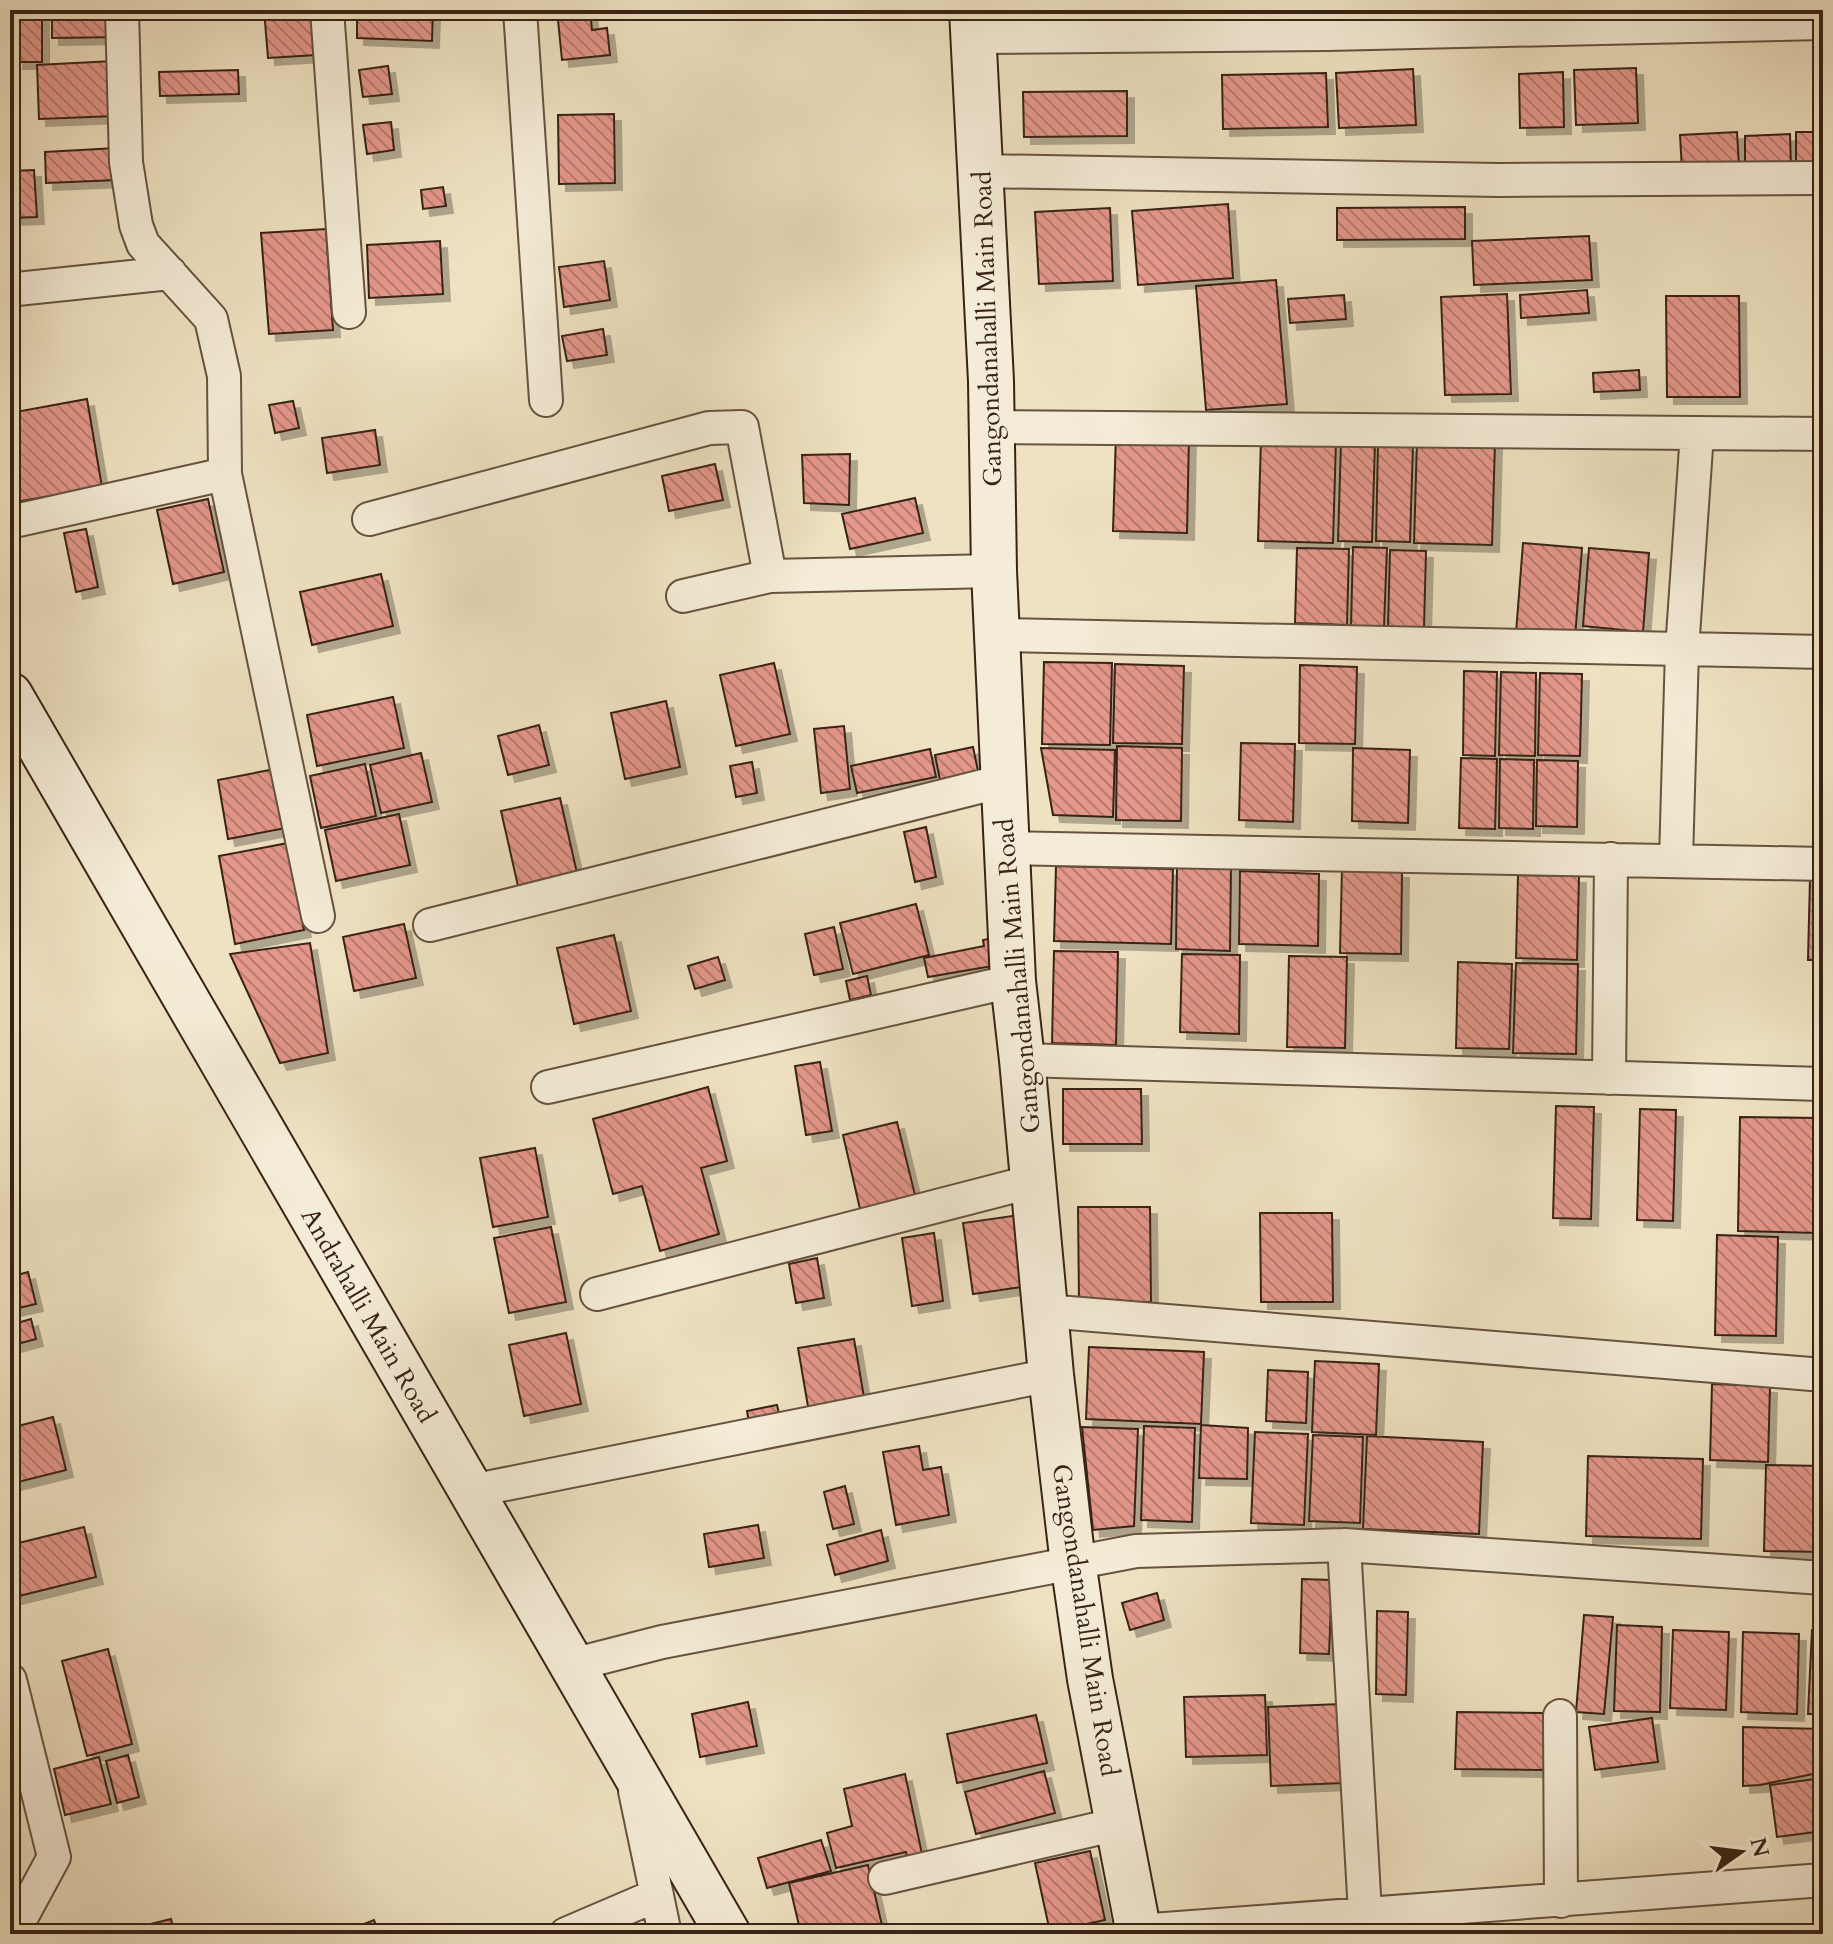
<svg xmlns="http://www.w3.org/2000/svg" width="1833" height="1944" viewBox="0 0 1833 1944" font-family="Cardo,serif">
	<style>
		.building { fill: url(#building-back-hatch); stroke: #382315; stroke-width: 2; filter: url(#shadow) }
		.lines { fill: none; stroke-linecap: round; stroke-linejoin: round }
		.street-casing { stroke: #665340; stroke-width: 36 }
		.secondary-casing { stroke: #382315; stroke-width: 48 }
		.street { stroke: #f5ecd7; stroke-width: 32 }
		.secondary { stroke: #f5ecd7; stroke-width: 44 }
		.labels { text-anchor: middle; stroke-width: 6; stroke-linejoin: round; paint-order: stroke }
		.street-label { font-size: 26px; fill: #382315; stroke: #f5ecd7 }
	</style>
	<defs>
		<pattern id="building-back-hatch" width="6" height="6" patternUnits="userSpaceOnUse" patternTransform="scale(2)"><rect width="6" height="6" fill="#e4978b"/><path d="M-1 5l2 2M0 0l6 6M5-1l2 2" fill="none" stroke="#ba7b70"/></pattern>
		<filter id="shadow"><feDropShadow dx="7" dy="7" stdDeviation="0" flood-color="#0004"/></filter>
	</defs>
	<rect width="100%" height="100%" fill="#efe2c2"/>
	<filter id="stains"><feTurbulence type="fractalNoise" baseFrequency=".0025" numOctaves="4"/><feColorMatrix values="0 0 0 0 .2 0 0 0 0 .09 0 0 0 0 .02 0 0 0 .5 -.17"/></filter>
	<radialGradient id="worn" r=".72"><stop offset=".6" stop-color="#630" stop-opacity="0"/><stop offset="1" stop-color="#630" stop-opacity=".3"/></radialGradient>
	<path class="building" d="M52,10H122V37L52,38Z
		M264,10H312L316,55L268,58Z
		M357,10H433L432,41L357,38Z
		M557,10H590L592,30L607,28L610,55L562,60Z
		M1046,10H1124L1126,23L1047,29Z
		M1133,10H1212V24L1133,25Z
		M1217,10H1302V24L1217,26Z
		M42,11V62H16V12Z
		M113,61L115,116L39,119L37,65Z
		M388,66L392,94L363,97L359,70Z
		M1636,68L1638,123L1576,125L1574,70Z
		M1413,69L1416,125L1339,128L1336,73Z
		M238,70L239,94L160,96L159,72Z
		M1563,72L1564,127L1520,128L1519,74Z
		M1326,73L1328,127L1223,129L1222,75Z
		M1127,91V136L1024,137L1023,92Z
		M614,114L615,183L559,184L558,115Z
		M391,122L394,150L367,154L363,125Z
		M1737,132L1739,167L1682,170L1680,135Z
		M1796,132H1823V171H1796Z
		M1790,134L1791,168L1745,169V136Z
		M116,148L118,180L46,183L45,152Z
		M34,170L37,217L10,218V171Z
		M443,187L446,206L423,209L421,190Z
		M1228,204L1233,278L1138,285L1132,211Z
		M1465,207V239L1337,240V208Z
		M1110,208L1113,281L1039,284L1035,212Z
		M326,229L333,330L269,334L261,233Z
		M1589,236L1592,280L1474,285L1472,241Z
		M440,241L443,294L369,298L367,245Z
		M604,261L610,300L564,307L559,267Z
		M1276,280L1287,404L1206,410L1196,286Z
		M1587,290L1589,313L1521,318L1520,295Z
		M1507,294L1511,394L1445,395L1441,297Z
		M1344,295L1346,319L1290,323L1288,299Z
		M1666,296H1739L1740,397H1667Z
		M603,329L607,355L567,361L562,336Z
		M1639,370L1640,390L1594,392L1593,373Z
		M87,399L102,487L10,503V413Z
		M293,401L299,428L275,433L269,405Z
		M375,430L380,465L327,473L322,438Z
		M1116,434L1189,436L1187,533L1113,531Z
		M1261,439L1336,441L1333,543L1258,541Z
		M1417,440L1495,443L1492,545L1414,543Z
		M1341,442L1375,443L1372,542L1338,541Z
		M1378,444L1413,445L1410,542L1376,541Z
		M850,454L849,505L804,503L802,455Z
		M715,464L723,500L669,511L662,476Z
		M915,498L923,533L850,549L842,514Z
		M208,499L224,572L173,584L157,510Z
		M86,529L98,587L76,592L64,533Z
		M1523,543L1582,548L1575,638L1516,633Z
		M1353,547L1387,548L1384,627L1351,626Z
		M1297,548L1349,549L1347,625L1295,623Z
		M1589,548L1649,553L1643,632L1583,626Z
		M1390,550L1426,551L1424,628L1388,627Z
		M381,574L393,626L312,645L300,592Z
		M1044,662L1112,663L1110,745L1042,744Z
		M774,663L790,734L736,746L720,675Z
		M1115,664L1184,666L1182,744L1113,743Z
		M1300,665L1357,667L1355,744L1299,743Z
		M1464,671L1497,672L1495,756L1463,755Z
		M1501,672L1536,673L1535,756L1499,755Z
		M1540,673L1582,674L1580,756L1538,755Z
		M393,697L404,748L317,766L307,715Z
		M666,701L680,767L625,779L611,713Z
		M539,725L549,765L508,775L498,736Z
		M844,726L850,789L821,793L814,729Z
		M1241,743L1295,744L1293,822L1239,820Z
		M1117,746L1182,748L1181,821L1116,820Z
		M973,747L978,771L940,780L935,755Z
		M1041,748L1115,750L1113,817L1053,815Z
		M1353,748L1410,750L1408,823L1352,821Z
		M930,749L936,777L857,793L851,766Z
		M421,753L432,802L381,813L370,765Z
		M1461,758L1497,759L1495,829L1459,828Z
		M1500,759L1534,760L1533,829L1499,828Z
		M1537,760L1578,761L1577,827L1536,826Z
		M752,762L757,793L736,797L730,766Z
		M365,764L376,816L321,828L310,776Z
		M275,769L286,828L228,839L218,780Z
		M560,798L577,873L518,886L501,811Z
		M399,814L410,865L336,881L325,830Z
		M926,827L936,877L915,882L904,832Z
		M288,843L304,930L235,944L219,856Z
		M1177,864L1231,865L1230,951L1176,949Z
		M1056,866L1173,869L1171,944L1054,941Z
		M1342,869L1402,871L1401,954L1340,953Z
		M1240,871L1319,874L1318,946L1239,944Z
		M1518,875L1579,876L1577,960L1516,958Z
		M1810,878H1823V960H1808Z
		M916,904L929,955L853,974L840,923Z
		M404,924L416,978L354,991L343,937Z
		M834,927L843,969L814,975L805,934Z
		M614,935L631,1011L574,1024L557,948Z
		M999,937L1004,964L928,977L924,958L984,946L983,940Z
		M310,943L328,1053L280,1063L230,954Z
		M1054,951L1118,952L1116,1045L1052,1043Z
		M1182,954L1240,955L1239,1034L1180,1032Z
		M1289,956L1347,957L1345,1048L1287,1047Z
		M718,957L725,980L695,989L688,966Z
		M1458,962L1512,964L1509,1049L1456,1048Z
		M1516,963L1578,964L1576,1054L1513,1053Z
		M867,976L871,995L850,1000L846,981Z
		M820,1062L832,1131L806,1135L795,1066Z
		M708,1087L727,1161L701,1168L719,1234L660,1251L642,1186L613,1194L593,1119Z
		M1063,1089H1141L1142,1144H1063Z
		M1556,1106L1594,1107L1591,1219L1553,1218Z
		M1640,1109L1676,1110L1673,1221L1637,1220Z
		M1740,1117L1820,1118L1817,1233L1738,1231Z
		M897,1122L915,1195L860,1209L843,1135Z
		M535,1148L548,1217L493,1227L480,1158Z
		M1078,1207H1150L1151,1302H1079Z
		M1260,1213H1332L1333,1302H1261Z
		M1019,1215L1029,1286L973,1294L963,1223Z
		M551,1227L566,1302L509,1313L494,1238Z
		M934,1233L943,1301L912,1306L902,1238Z
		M1717,1235L1778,1237L1776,1336L1715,1335Z
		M817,1258L824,1298L796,1303L789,1264Z
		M28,1272L36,1304L10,1310V1277Z
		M31,1319L36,1339L10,1346V1325Z
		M566,1333L581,1404L524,1416L509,1345Z
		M854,1339L866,1409L810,1418L798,1348Z
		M1089,1347L1204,1352L1201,1424L1086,1419Z
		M1315,1361L1379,1364L1376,1435L1312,1432Z
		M1268,1370L1308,1372L1306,1423L1266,1421Z
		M1712,1384L1770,1386L1768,1462L1710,1460Z
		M777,1405L782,1427L751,1434L747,1411Z
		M53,1417L66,1470L10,1484V1428Z
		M1201,1425L1248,1428L1247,1479L1199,1478Z
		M1144,1426L1195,1428L1192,1522L1141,1520Z
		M1082,1427L1138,1429L1134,1526L1093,1530Z
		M1255,1432L1308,1434L1304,1525L1251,1523Z
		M1313,1435L1363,1437L1360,1523L1309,1521Z
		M1367,1436L1483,1442L1479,1534L1363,1529Z
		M919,1446L923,1470L941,1467L949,1515L896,1525L883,1452Z
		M1588,1456L1703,1459L1701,1539L1586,1536Z
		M1766,1465L1823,1466V1552L1764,1551Z
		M845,1486L854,1524L833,1529L824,1492Z
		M758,1525L764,1558L709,1567L704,1534Z
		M84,1527L96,1577L15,1597L10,1577V1545Z
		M881,1530L888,1561L835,1575L827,1545Z
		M1302,1579L1332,1580L1329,1654L1300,1653Z
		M1157,1593L1164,1620L1130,1630L1122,1603Z
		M1377,1611L1408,1612L1406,1695L1376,1694Z
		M1584,1615L1613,1617L1604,1714L1576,1712Z
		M1617,1625L1662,1627L1660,1712L1614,1711Z
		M1673,1630L1729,1632L1726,1710L1670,1708Z
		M1812,1630L1823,1631V1714H1808Z
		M1743,1632L1799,1634L1797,1714L1741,1712Z
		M108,1649L132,1744L87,1756L62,1661Z
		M1265,1695L1267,1755L1186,1757L1184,1697Z
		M748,1702L757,1746L700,1757L692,1714Z
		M1340,1704L1343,1783L1271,1786L1268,1707Z
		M1457,1712L1546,1713L1545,1770L1455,1769Z
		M1036,1715L1047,1763L957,1783L947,1734Z
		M1652,1718L1658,1762L1595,1770L1589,1727Z
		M1743,1727L1823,1729V1772L1760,1785L1743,1786Z
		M128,1755L139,1797L117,1803L106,1761Z
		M99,1757L111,1804L65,1815L54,1769Z
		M1044,1771L1055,1813L976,1834L965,1792Z
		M905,1774L922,1854L907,1857L906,1852L836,1868L827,1833L852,1826L844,1789Z
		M1823,1778V1831L1777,1837L1770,1785Z
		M821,1840L831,1871L767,1888L758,1858Z
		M1090,1851L1105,1920L1050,1932L1035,1863Z
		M868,1865L884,1934H801L789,1883Z
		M171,1919L175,1934H110Z
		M374,1920L379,1934H339Z"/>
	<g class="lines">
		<g class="street-casing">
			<path id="street" d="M122,10L126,162L136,225L143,244L211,319L224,376L225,474L318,916
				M327,10L349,312
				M520,10L546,400
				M974,37L1328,34L1823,23
				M981,171L1499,180L1823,178
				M10,287L17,289L170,273
				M993,427L1823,434
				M369,519L709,428L742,427L770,576
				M10,522L225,474
				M683,596L770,576L994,571
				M998,635L1823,652
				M1005,848L1823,864
				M1676,860L1682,650L1697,433
				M430,925L1003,781
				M1022,1060L1823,1084
				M1609,1078L1611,859
				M548,1087L1013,981
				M597,1294L1034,1181
				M1045,1311L1823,1375
				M471,1491L1051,1375
				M1344,1545L1365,1913
				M572,1665L662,1642L1136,1551L1344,1545L1823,1578
				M10,1680L54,1857L21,1918L10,1921
				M1560,1716L1561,1901
				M635,1791L665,1934
				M885,1878L1118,1824
				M1138,1931L1823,1880
				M566,1934L657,1895"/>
		</g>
		<g class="secondary-casing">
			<path id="secondary" d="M972,10L991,381L994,571L1013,981L1022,1060L1051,1375L1071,1547L1090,1679L1139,1934
				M10,695L728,1934"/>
		</g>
		<use href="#street" class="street"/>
		<use href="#secondary" class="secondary"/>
	</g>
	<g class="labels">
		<g class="street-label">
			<text transform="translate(987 329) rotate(-92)" y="9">Gangondanahalli Main Road</text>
			<text transform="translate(1017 976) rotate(-95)" y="9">Gangondanahalli Main Road</text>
			<text transform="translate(369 1315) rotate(60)" y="9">Andrahalli Main Road</text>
			<text transform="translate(1086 1620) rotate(81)" y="9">Gangondanahalli Main Road</text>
		</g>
	</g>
	<rect width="1833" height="1944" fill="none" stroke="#efe2c2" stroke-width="40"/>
	<rect x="12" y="12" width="1809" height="1920" fill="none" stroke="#382315" stroke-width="4"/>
	<rect x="20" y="20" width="1793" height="1904" fill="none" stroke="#382315" stroke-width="2"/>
	<g transform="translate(1741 1852) rotate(76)" stroke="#f5ecd7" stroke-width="6" paint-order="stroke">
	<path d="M0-6L14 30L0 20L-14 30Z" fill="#382315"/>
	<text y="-12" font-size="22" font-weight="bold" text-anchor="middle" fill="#382315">N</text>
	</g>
	<rect width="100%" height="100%" filter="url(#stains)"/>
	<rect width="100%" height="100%" fill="url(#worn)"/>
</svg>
